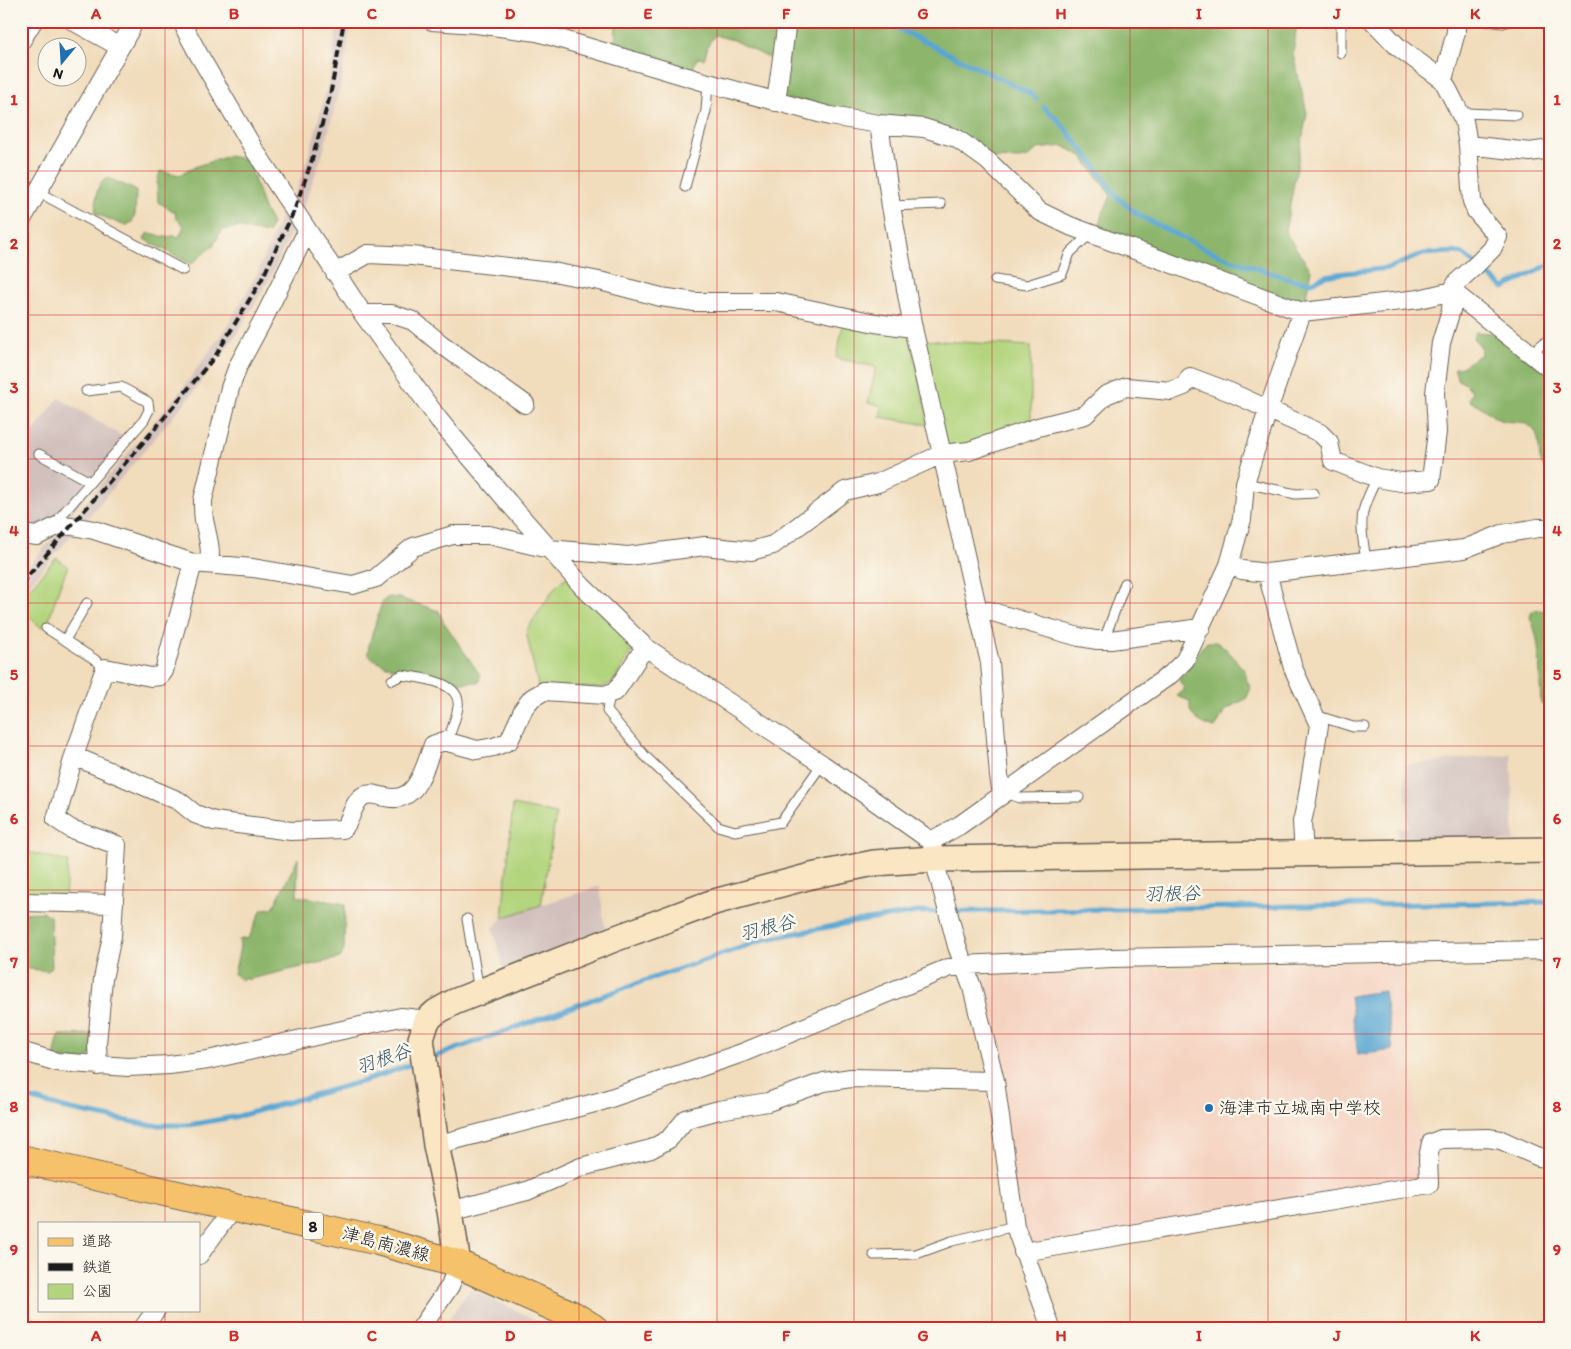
<svg xmlns="http://www.w3.org/2000/svg" width="1571" height="1349" viewBox="0 0 1571 1349" font-family="Itim,'Klee One',sans-serif">
	<style>
		.built { fill: #f5d3c1 }
		.industrial { fill: #d1c0bc }
		.green { fill: #b2d47d; stroke: #67784c }
		.forest { fill: #8db66c; stroke: #546944 }
		.water { fill: #59a6d2; stroke: #3a6177 }
		.lines { fill: none; stroke-linecap: round; stroke-linejoin: round }
		.stream { stroke: #59a6d2; stroke-width: 5 }
		.lane-casing { stroke: #675f54; stroke-width: 11 }
		.street-casing { stroke: #675f54; stroke-width: 20 }
		.secondary-casing { stroke: #675f54; stroke-width: 28 }
		.primary-casing { stroke: #675f54; stroke-width: 30 }
		.lane { stroke: #fff; stroke-width: 9 }
		.street { stroke: #fff; stroke-width: 18 }
		.secondary { stroke: #fbe6c4; stroke-width: 25 }
		.primary { stroke: #f5c16b; stroke-width: 28 }
		.rail { stroke: #1c1c1c; stroke-width: 4; stroke-dasharray: 8 4; stroke-linecap: butt }
		.grid { fill: none; stroke: #d62828; stroke-width: 1; stroke-opacity: 0.55 }
		.poi-dot { fill: #1f6fb2; stroke: #fbf7ec; stroke-width: 2 }
		.labels { text-anchor: middle; stroke-width: 5; stroke-linejoin: round; paint-order: stroke }
		.shield { fill: #fbf7ec; stroke: #5f5e5a; stroke-width: 1 }
		.shield-label { font-size: 16px; font-weight: bold; fill: #1c1c1c }
		.poi-label { font-size: 18px; fill: #1c1c1c; stroke: #fbf7ec; text-anchor: start }
		.street-label { font-size: 18px; fill: #1c1c1c; stroke: #fbf7ec }
		.water-label { font-size: 19px; font-style: italic; fill: #375a6e; stroke: #fbf7ec }
		.neatline { fill: none; stroke: #d62828; stroke-width: 2 }
		.grid-label { font-size: 16px; text-anchor: middle; font-weight: bold; fill: #d62828 }
	</style>
	<rect width="100%" height="100%" fill="#fbf7ec"/>
	<filter id="ink" filterUnits="userSpaceOnUse"><feTurbulence type="fractalNoise" baseFrequency=".02" numOctaves="2"/><feDisplacementMap in="SourceGraphic" scale="10" xChannelSelector="R" yChannelSelector="G"/><feConvolveMatrix kernelMatrix="1 2 1 2 8 2 1 2 1" color-interpolation-filters="sRGB"/></filter>
	<filter id="wash" filterUnits="userSpaceOnUse"><feTurbulence type="fractalNoise" baseFrequency=".0096" numOctaves="4" result="noise"/><feDisplacementMap in="SourceGraphic" scale="20" xChannelSelector="R" yChannelSelector="G"/><feGaussianBlur stdDeviation="1.12" result="paint"/><feColorMatrix in="noise" values="0 0 0 0 0 0 0 0 0 0 0 0 0 0 0 0 0 1.4 0 .05"/><feComposite in="paint" operator="in"/></filter>
	<g filter="url(#wash)">
		<rect width="100%" height="100%" fill="#f1dcbb"/>
		<path class="built" d="M1399,960L1425,1178L1028,1247L1021,1223L977,987L988,978Z"/>
		<path class="industrial" d="M337,23L351,24L342,80L322,156L301,213L293,200L310,151L330,76Z
			M285,206L296,222L269,280L237,334L188,399L83,523L70,521L180,392L226,328L257,274Z
			M59,398L130,441L66,520L37,533L21,527V430L31,435Z
			M61,529L75,531L21,594V574Z
			M1511,754L1514,841L1398,844L1397,828L1408,827L1404,765Z
			M600,886L603,918L607,932L504,971L493,928L502,918Z
			M470,1289L553,1328H442Z"/>
		<path class="green" d="M844,321L909,332L929,425L880,417L882,406L868,403L876,367L836,358Z
			M922,340L1031,346V424L970,448H946Z
			M56,558L68,566L59,588L48,623L41,627L21,611V598Z
			M566,577L632,643L633,649L613,682L601,688L538,686L526,631L556,586Z
			M513,805L556,814L541,905L502,918Z
			M21,847L25,851L68,862L65,897L21,896Z"/>
		<path class="forest" d="M616,21H781L775,57L771,59L733,40L715,35L709,43L704,59L697,58L691,74L622,54L615,44Z
			M794,21H1297L1293,54L1307,113L1285,232L1311,270L1306,296L1300,305L1099,232L1101,217L1111,196L1082,156L1063,146L1037,149L1028,157L1019,159L990,158L958,136L781,98Z
			M229,156L248,160L264,209L272,223L268,233L253,231L238,227L222,230L213,246L191,264L144,239L147,234C157,232 161,238 167,237C173,236 173,235 179,237L184,226L176,218L175,212L158,202L157,183L160,171L180,175L197,166Z
			M108,178L131,188L136,191L135,215L132,222L125,226L95,213C97,199 94,184 108,178Z
			M1475,332L1492,333L1550,376V473C1547,471 1543,468 1542,464C1537,455 1542,441 1534,430C1524,417 1510,425 1498,419C1488,414 1482,405 1471,402L1469,399L1472,391L1466,384L1458,380L1454,368C1466,369 1470,359 1481,355V347L1473,338Z
			M388,597L399,598L439,611L443,621L480,675L479,682L451,683L440,678L387,666L370,657L368,653L369,644L382,602Z
			M1537,610L1550,611V707L1541,703C1539,675 1542,643 1530,617L1532,611Z
			M1207,642C1207,642 1214,642 1215,642C1227,645 1236,663 1245,670L1247,681L1251,688L1246,699L1235,704L1224,712L1215,728C1207,726 1193,720 1190,710C1190,710 1190,702 1190,701L1177,696L1183,691L1184,688L1179,680L1195,660L1201,648Z
			M298,858L297,896L345,904L344,950L340,958L250,979H240L234,974L240,947L239,940L249,938L262,909L273,908Z
			M43,912L50,916L52,967L48,971L21,968V913Z
			M92,1034V1052L87,1061L54,1058L59,1035Z"/>
		<path class="water" d="M1384,991L1393,1050L1358,1055L1350,996Z"/>
		<g class="lines">
			<path class="stream" d="M881,21L907,33L1033,95L1036,99
				M1044,107L1059,121L1090,159L1118,198L1131,209L1140,216L1199,246L1231,260L1293,280L1312,282L1325,276L1337,274L1389,268L1423,254L1453,252L1463,254L1504,288L1550,264
				M431,1058L641,982L766,939L849,923L917,912L1550,902
				M21,1096L71,1110L149,1125H189L239,1116L367,1080L418,1062"/>
		</g>
	</g>
	<g filter="url(#ink)">
		<g class="lines">
			<g class="lane-casing">
				<path id="lane" d="M1486,21L1503,23L1511,21
					M1341,53V21
					M1462,117L1466,113L1517,115
					M685,187L706,111L708,83
					M38,192L183,270
					M891,206L941,204
					M995,280L1027,285L1062,274L1070,253L1090,234
					M1530,354L1550,338
					M39,454L90,482
					M1245,483L1296,494L1314,493
					M59,525L60,517L144,420L149,410L148,402L121,387L86,391
					M1366,561C1364,544 1359,525 1364,508C1367,498 1372,488 1377,478
					M46,628L94,659L105,668
					M65,640L87,603
					M1104,640L1125,583
					M392,680L402,675C420,678 462,681 458,707C456,719 451,731 447,742
					M610,693L607,711L644,755L718,826L735,831L781,822L822,764
					M1315,715L1353,727H1365
					M1005,793L1020,798L1079,797
					M467,919L479,991
					M874,1255L916,1254L952,1241L1015,1226"/>
			</g>
			<g class="street-casing">
				<path id="street" d="M73,21L120,47
					M183,21L186,31L199,55L255,151L363,314L439,420L508,502L582,586L645,647L822,764L931,841L934,859L957,946L972,987L995,1081L1015,1226L1051,1328
					M432,21L476,24L537,32L708,83L830,116L879,124L924,128L956,138L988,161L1039,211L1070,226L1302,312L1419,299L1452,291L1550,369
					M1373,21L1398,47L1443,80L1464,121L1468,145L1530,152L1550,149
					M21,41L33,21
					M1443,80L1456,32V21
					M776,102L787,21
					M879,124L891,206L913,328L990,663L999,776L1002,795
					M21,221L135,21
					M335,273L368,254L412,256L553,272L604,282L661,297L695,302H776L875,323L913,328
					M363,314H392L413,321L441,344L525,404
					M21,534L37,536L59,525L72,526L94,530L193,563L253,568L353,585L376,578L413,547L453,535H489L549,549L628,556L705,546L751,551L773,545L845,491L878,483L942,454L969,451L1038,427L1085,415L1106,395L1126,387L1171,391L1184,386L1190,377L1230,392L1320,433L1329,442L1333,461L1377,478L1401,482L1431,480L1437,432L1435,393L1441,343L1451,310L1452,291L1457,282L1474,267L1492,249L1498,237L1476,211L1472,201L1468,145
					M209,564C212,549 207,535 204,520C203,513 203,507 203,500L230,388L238,366L265,316L307,231
					M1229,565L1242,570L1267,573L1464,549L1502,534L1538,528H1550
					M1267,573L1293,668L1319,725L1307,800L1302,822L1304,854
					M979,613L989,611L1079,637L1096,640H1111L1201,628
					M74,756L179,801L195,814L214,821L291,831L343,829C352,820 352,803 363,796C371,792 378,796 386,797C417,805 425,766 433,745L444,741L477,750L494,747L509,741L524,708L532,698L544,691L605,695L616,691L645,647
					M931,841L960,825L1171,674L1185,660L1229,565L1242,519L1245,483L1268,410L1302,312
					M21,902L114,904
					M21,1051L57,1062L128,1067L169,1065L208,1060L401,1017L427,1020
					M98,1066L97,1044L103,979L112,936L117,845L71,829L56,819L74,756L105,668L151,677L160,676L164,671L193,563
					M436,1145L602,1101L742,1053L948,968L963,965L1112,958L1550,950
					M450,1211L527,1191L581,1167L651,1149L669,1139L686,1119L719,1110L768,1102L824,1082L851,1078L995,1081
					M1023,1252L1429,1184L1428,1158L1431,1143L1441,1139L1488,1138L1501,1140L1539,1157L1550,1158
					M199,1255L233,1208
					M143,1328L156,1310
					M421,1328L450,1286L458,1264"/>
			</g>
			<g class="secondary-casing">
				<path id="secondary" d="M458,1264L450,1211L436,1145L421,1039L427,1020L436,1012L454,1002L614,939L714,902L811,876L874,863L934,859L1550,850"/>
			</g>
			<g class="primary-casing">
				<path id="primary" d="M21,1159L378,1241L458,1264L572,1315L593,1328"/>
			</g>
			<use href="#lane" class="lane"/>
			<use href="#street" class="street"/>
			<use href="#secondary" class="secondary"/>
			<use href="#primary" class="primary"/>
			<path class="rail" d="M21,584L159,424L216,355L262,279L294,211L311,163L330,96L344,21"/>
		</g>
	</g>
	<path class="grid" d="M165,21V1223M303,21V1328M441,21V1328M579,21V1328M717,21V1328M854,21V1328M992,21V1328M1130,21V1328M1268,21V1328M1406,21V1328M21,171H1550M21,315H1550M21,459H1550M21,603H1550M21,746H1550M21,890H1550M21,1034H1550M21,1178H1550M165,1310V1328"/>
	<circle class="poi-dot" cx="1209" cy="1108" r="5"/>
	<g class="labels">
		<rect class="shield" x="303" y="1212.5" width="20" height="27" rx="4"/>
		<g class="shield-label">
			<text x="313" y="1232">8</text>
		</g>
		<g class="poi-label">
			<text x="1219" y="1114">海津市立城南中学校</text>
		</g>
		<g class="street-label">
			<text transform="translate(386 1244) rotate(15)" y="6">津島南濃線</text>
		</g>
		<g class="water-label">
			<text transform="translate(1172 893) rotate(-1)" y="7">羽根谷</text>
			<text transform="translate(767 927) rotate(-14)" y="7">羽根谷</text>
			<text transform="translate(383 1058) rotate(-19)" y="7">羽根谷</text>
		</g>
	</g>
	<rect width="1571" height="1349" fill="none" stroke="#fbf7ec" stroke-width="55"/>
	<rect x="38" y="1222" width="162" height="90" fill="#fbf7ec" stroke="#a29f99"/>
	<rect x="48" y="1238" width="25" height="8" fill="#f5c16b" stroke="#a29f99"/>
	<text x="82" y="1246" font-size="15" fill="#1c1c1c">道路</text>
	<rect x="48" y="1263" width="25" height="8" fill="#1c1c1c" stroke="#a29f99"/>
	<text x="82" y="1272" font-size="15" fill="#1c1c1c">鉄道</text>
	<rect x="48" y="1284" width="25" height="15" fill="#b2d47d" stroke="#a29f99"/>
	<text x="82" y="1296" font-size="15" fill="#1c1c1c">公園</text>
	<g transform="translate(62 62) rotate(198)"><circle r="24" fill="#fbf7ec" stroke="#a29f99"/>
	<path d="M0-4L9 19L0 12L-9 19Z" fill="#1f6fb2"/>
	<text y="-8" font-size="14" font-weight="bold" text-anchor="middle" fill="#1c1c1c">N</text>
	</g>
	<rect x="28" y="28" width="1516" height="1294" class="neatline"/>
	<g class="grid-label">
		<text x="96" y="19">A</text>
		<text x="234" y="19">B</text>
		<text x="372" y="19">C</text>
		<text x="510" y="19">D</text>
		<text x="648" y="19">E</text>
		<text x="786" y="19">F</text>
		<text x="923" y="19">G</text>
		<text x="1061" y="19">H</text>
		<text x="1199" y="19">I</text>
		<text x="1337" y="19">J</text>
		<text x="1475" y="19">K</text>
		<text x="14" y="105">1</text>
		<text x="1557" y="105">1</text>
		<text x="14" y="249">2</text>
		<text x="1557" y="249">2</text>
		<text x="14" y="393">3</text>
		<text x="1557" y="393">3</text>
		<text x="14" y="536">4</text>
		<text x="1557" y="536">4</text>
		<text x="14" y="680">5</text>
		<text x="1557" y="680">5</text>
		<text x="14" y="824">6</text>
		<text x="1557" y="824">6</text>
		<text x="14" y="968">7</text>
		<text x="1557" y="968">7</text>
		<text x="14" y="1112">8</text>
		<text x="1557" y="1112">8</text>
		<text x="14" y="1255">9</text>
		<text x="1557" y="1255">9</text>
		<text x="96" y="1341">A</text>
		<text x="234" y="1341">B</text>
		<text x="372" y="1341">C</text>
		<text x="510" y="1341">D</text>
		<text x="648" y="1341">E</text>
		<text x="786" y="1341">F</text>
		<text x="923" y="1341">G</text>
		<text x="1061" y="1341">H</text>
		<text x="1199" y="1341">I</text>
		<text x="1337" y="1341">J</text>
		<text x="1475" y="1341">K</text>
	</g>
</svg>
